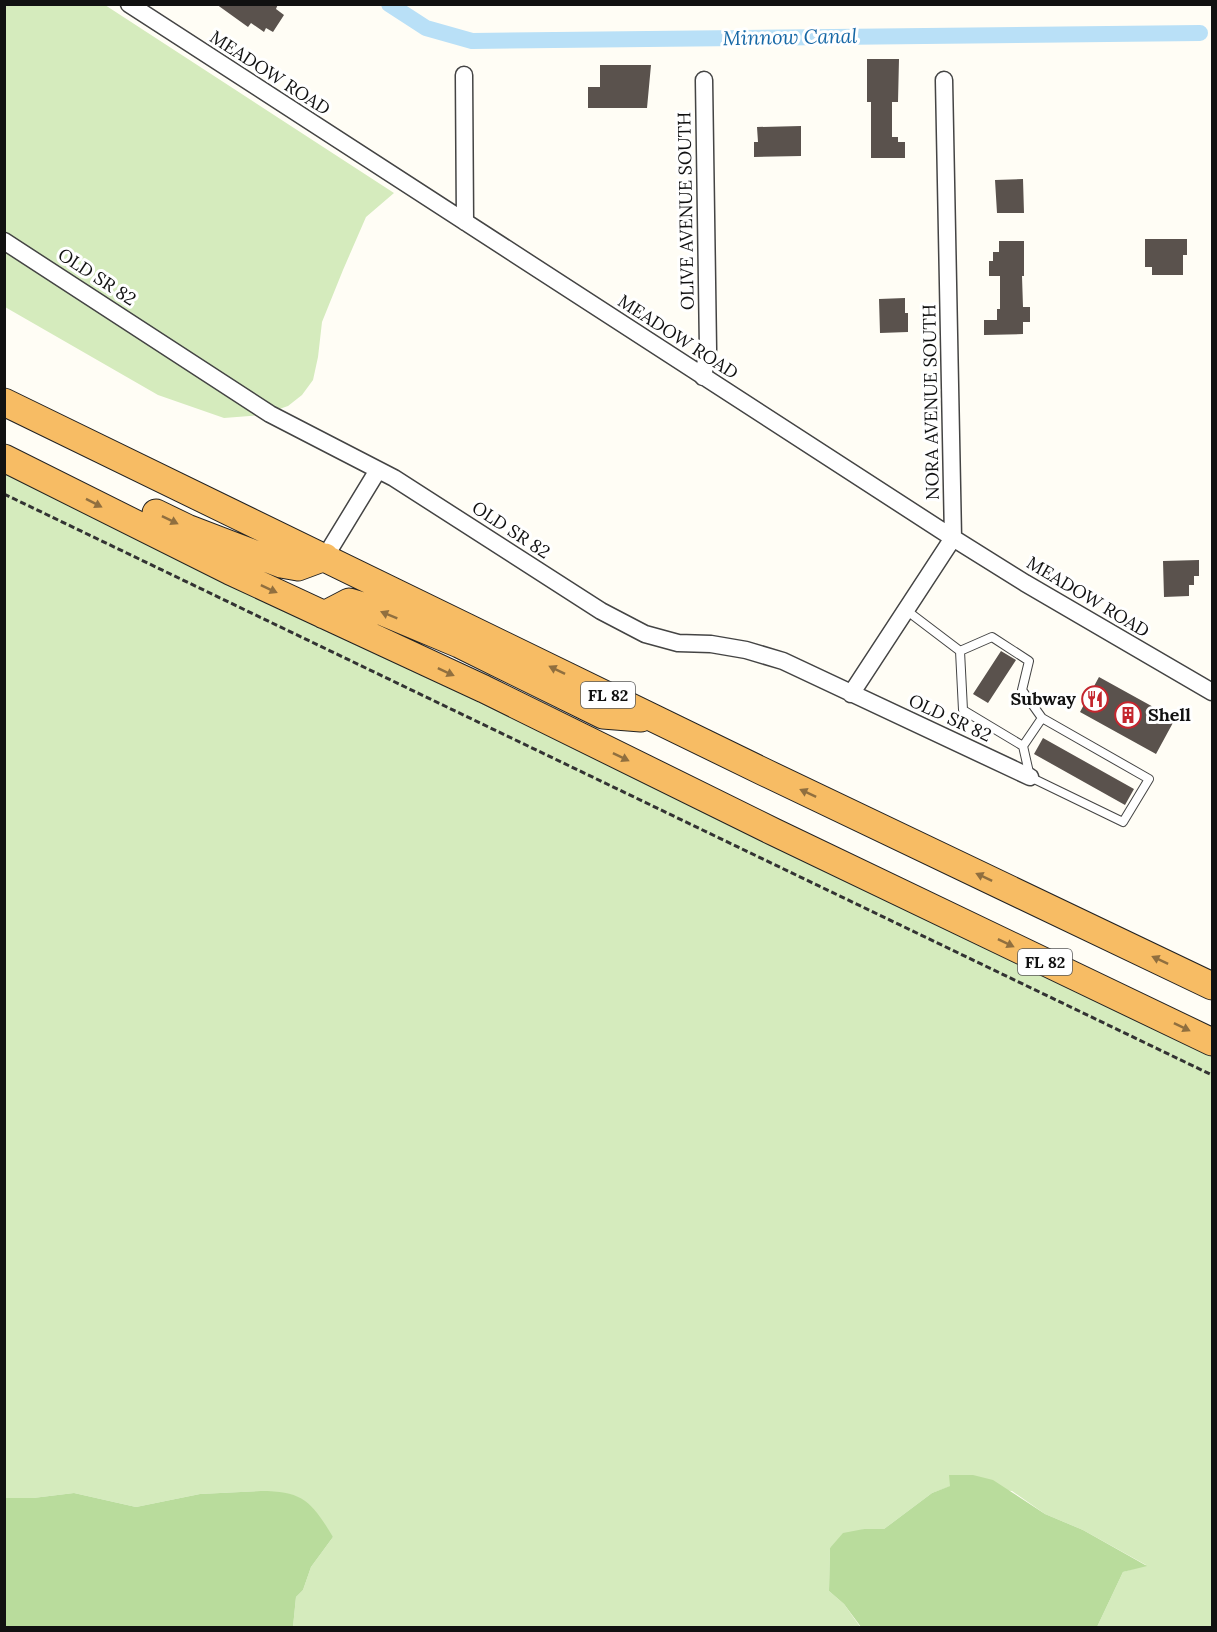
<svg xmlns="http://www.w3.org/2000/svg" width="1217" height="1632" viewBox="0 0 1217 1632" font-family="Lora,serif">
	<style>
		.green { fill: #d5ebbd }
		.forest { fill: #b9dc9c }
		.lines { fill: none; stroke-linecap: round; stroke-linejoin: round }
		.canal { stroke: #b9e0f7; stroke-width: 16 }
		.building { fill: #5a524d }
		.service-casing { stroke: #444; stroke-width: 10 }
		.minor-casing { stroke: #444; stroke-width: 19 }
		.trunk-casing { stroke: #222; stroke-width: 29 }
		.path { stroke: #333; stroke-width: 3; stroke-dasharray: 6 3; stroke-linecap: butt }
		.service { stroke: #fff; stroke-width: 8 }
		.minor { stroke: #fff; stroke-width: 16 }
		.trunk { stroke: #f7bc64; stroke-width: 27 }
		.oneway { fill: #906f3f }
		.labels { text-anchor: middle; stroke-width: 6; stroke-linejoin: round; paint-order: stroke }
		.shield { fill: #fff; stroke: #585858; stroke-width: 1.5 }
		.shield-label { font-size: 16px; font-weight: bold; fill: #111 }
		.street-label { font-size: 18px; fill: #111; stroke: #fff }
		.poi-label { font-size: 18px; font-weight: bold; fill: #111; stroke: #fff; text-anchor: end }
		.water-label { font-size: 20px; font-style: italic; fill: #1768a6; stroke: #fff }
	</style>
	<rect width="100%" height="100%" fill="#fffdf5"/>
	<path class="green" d="M5,5H105L394,193L366,217L343,270L322,322L318,357L313,380L302,395L288,406L262,415L224,418L158,395L5,307Z
		M4,469L325,625L1212,1052V1627H1097L1123,1572L1146,1565L1083,1530L1045,1514L1012,1491L951,1486L932,1493L884,1529H864L830,1548L829,1591L844,1604L861,1628L293,1627L296,1597L303,1590L311,1567L333,1537L261,1491L200,1494L136,1507L74,1493L33,1498H5Z"/>
	<path class="forest" d="M949,1475H973L993,1480L1045,1514L1083,1530L1147,1566L1123,1572L1097,1627H861L844,1604L829,1591L830,1548L843,1533L864,1529H884L932,1493L950,1486Z
		M261,1491C303,1491 312,1502 333,1537L311,1567L303,1590L296,1597L293,1627L143,1628L135,1626L128,1628L5,1627V1498H33L74,1493L136,1507L200,1494Z"/>
	<g class="lines">
		<path class="canal" d="M389,4L426,28L472,41L1200,33"/>
	</g>
	<path class="building" d="M216,4H278L276,9L284,15L273,32L266,28L264,32L251,23L248,27Z
		M867,59H899L898,102H892V137H898V142H905V158H871V102H867Z
		M600,65H651L647,108H588V87H600Z
		M801,126V156L754,157V142H758L757,127Z
		M1023,179L1024,213H997L995,180Z
		M1145,239H1187V255H1183V275H1152V267H1145Z
		M999,241H1024V276H1022L1023,307H1030V322H1023V334L984,335V320H997V309H1000V276H989V261H993V252H999Z
		M905,298V313H908V332L880,333L879,299Z
		M1199,560V576H1194V585H1189V596L1164,597L1163,561Z
		M1001,651L1016,660L988,703L973,694Z
		M1099,677L1175,719L1156,754L1080,712Z
		M1043,738L1134,789L1125,805L1034,754Z"/>
	<g class="lines">
		<g class="service-casing">
			<path id="service" d="M906,610L960,651L963,710L1023,746L1030,777L1123,822L1149,779L1042,718L1022,690L1029,661L992,637L960,651
				M1023,746L1042,718"/>
		</g>
		<g class="minor-casing">
			<path id="minor" d="M129,4L953,538L1025,583L1212,692
				M464,75L465,222
				M4,241L270,414L394,478L601,611L645,634L678,643L711,644L746,650L783,661L1030,777
				M703,377L708,349L704,80
				M325,557L378,470
				M851,694L953,538L944,80"/>
		</g>
		<g class="trunk-casing">
			<path id="trunk" d="M4,402L764,772L1212,986
				M4,458L230,571L484,689L774,832L1212,1042
				M156,513L187,528L281,564L298,567L325,557
				M324,615L349,602L383,612L459,644L603,715L641,718"/>
		</g>
		<path class="path" d="M4,494L1212,1075"/>
		<use href="#service" class="service"/>
		<use href="#minor" class="minor"/>
		<use href="#trunk" class="trunk"/>
	</g>
	<defs><path id="oneway-solid" d="M-6-.8H1V-3.2L6.5 0L1 3.2V.8H-6Z" transform="scale(1.5)"/></defs>
	<g class="oneway">
		<use href="#oneway-solid" transform="translate(94 503) rotate(27)"/>
		<use href="#oneway-solid" transform="translate(170 520) rotate(26)"/>
		<use href="#oneway-solid" transform="translate(269 589) rotate(25)"/>
		<use href="#oneway-solid" transform="translate(389 615) rotate(-158)"/>
		<use href="#oneway-solid" transform="translate(557 670) rotate(-154)"/>
		<use href="#oneway-solid" transform="translate(446 672) rotate(25)"/>
		<use href="#oneway-solid" transform="translate(621 757) rotate(26)"/>
		<use href="#oneway-solid" transform="translate(808 793) rotate(-155)"/>
		<use href="#oneway-solid" transform="translate(984 877) rotate(-155)"/>
		<use href="#oneway-solid" transform="translate(1006 943) rotate(26)"/>
		<use href="#oneway-solid" transform="translate(1160 960) rotate(-155)"/>
		<use href="#oneway-solid" transform="translate(1182 1027) rotate(26)"/>
	</g>
	<defs>
		<g id="restaurant-ring" transform="scale(1.35)"><circle r="9.5" fill="#fff" stroke="#c4262e" stroke-width="1.5"/><path d="M-5-6h1v4h1v-4h1v4h1v-4h1v5L-1.5 .5V6h-2V.5L-5-1ZM5-6V6H3V1.5H1.5Q1.5-4 5-6Z" fill="#c4262e"/></g>
		<g id="building-ring" transform="scale(1.35)"><circle r="9.5" fill="#fff" stroke="#c4262e" stroke-width="1.5"/><path d="M-4-6H4V6H1V3H-1V6H-4ZM-2.5-4.3h1.7v1.8h-1.7ZM.8-4.3h1.7v1.8H.8ZM-2.5-1h1.7V.8h-1.7ZM.8-1h1.7V.8H.8Z" fill="#c4262e"/></g>
	</defs>
	<g fill-rule="evenodd">
		<use href="#restaurant-ring" x="1095" y="699"/>
		<use href="#building-ring" x="1128" y="715"/>
	</g>
	<g class="labels">
		<g class="shield">
			<rect x="581" y="682" width="54" height="26" rx="4.5"/>
			<rect x="1018" y="949" width="54" height="26" rx="4.5"/>
		</g>
		<g class="shield-label">
			<text x="608" y="701">FL 82</text>
			<text x="1045" y="968">FL 82</text>
		</g>
		<g class="street-label">
			<text transform="translate(270 73) rotate(33)" y="6">MEADOW ROAD</text>
			<text transform="translate(686 211) rotate(-91)" y="6">OLIVE AVENUE SOUTH</text>
			<text transform="translate(97 277) rotate(33)" y="6">OLD SR 82</text>
			<text transform="translate(678 337) rotate(33)" y="6">MEADOW ROAD</text>
			<text transform="translate(931 402) rotate(-91)" y="6">NORA AVENUE SOUTH</text>
			<text transform="translate(511 530) rotate(33)" y="6">OLD SR 82</text>
			<text transform="translate(1088 597) rotate(31)" y="6">MEADOW ROAD</text>
			<text transform="translate(950 718) rotate(25)" y="6">OLD SR 82</text>
		</g>
		<g class="poi-label">
			<text x="1076" y="705">Subway</text>
			<text x="1148" y="721" text-anchor="start">Shell</text>
		</g>
		<g class="water-label">
			<text transform="translate(790 37) rotate(-1)" y="7">Minnow Canal</text>
		</g>
	</g>
	<rect width="1217" height="1632" fill="none" stroke="#111111" stroke-width="12"/>
</svg>
